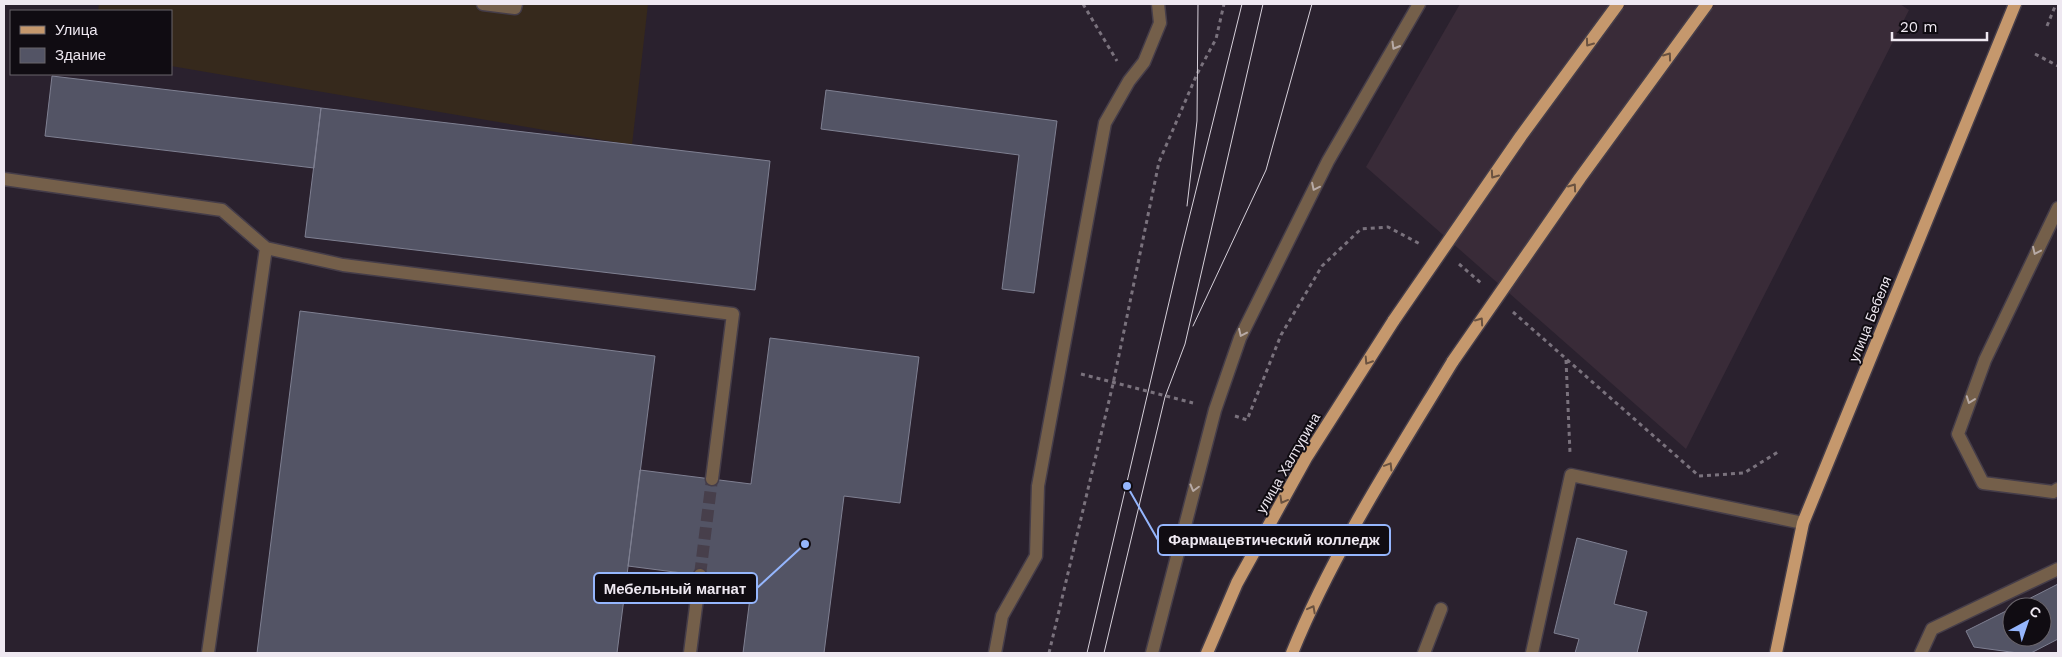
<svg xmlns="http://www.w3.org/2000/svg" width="2062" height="657" viewBox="0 0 2062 657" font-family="'Work Sans',sans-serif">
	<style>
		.commercial { fill: #392b38 }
		.industrial { fill: #36291c }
		.building { fill: #535465; stroke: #7f8092 }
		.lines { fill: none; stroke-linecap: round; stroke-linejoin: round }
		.minor-tunnel { stroke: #473f4b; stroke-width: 12; stroke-dasharray: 12 6; stroke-linecap: butt }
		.minor-casing { stroke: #453d49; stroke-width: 15 }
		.major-casing { stroke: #453d49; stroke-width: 15 }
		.path { stroke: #7a727d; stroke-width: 3; stroke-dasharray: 4 4; stroke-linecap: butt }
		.minor { stroke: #745f4a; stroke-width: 12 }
		.major { stroke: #c5986d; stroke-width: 12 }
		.tram { stroke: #d6d0da; stroke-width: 1 }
		.major-bridge-casing { stroke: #453d49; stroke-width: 15; stroke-linecap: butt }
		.major-bridge { stroke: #c5986d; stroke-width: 12 }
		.oneway { stroke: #6a5240 }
		.oneway2 { stroke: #b7aaa6 }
		.labels { text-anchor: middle; stroke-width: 4; stroke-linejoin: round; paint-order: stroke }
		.street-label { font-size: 14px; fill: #eee8f1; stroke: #100c12 }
		.leader { fill: none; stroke: #95b6fd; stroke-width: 2 }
		.callout-dot { fill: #95b6fd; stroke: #100c12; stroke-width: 2 }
		.callout { fill: #100c12; stroke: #95b6fd; stroke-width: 2 }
		.callout-label { font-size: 15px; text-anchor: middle; font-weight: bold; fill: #eee8f1 }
	</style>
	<rect width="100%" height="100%" fill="#2a212e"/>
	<path class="commercial" d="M1460,4H1900L1909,10L1686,449L1366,167Z"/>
	<path class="industrial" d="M99,4H648L632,145L171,66V11H98Z"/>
	<path class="building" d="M52,76L321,108L314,168L45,136Z
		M826,90L1057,121L1034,293L1002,289L1019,155L821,129Z
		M321,108L770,161L755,290L305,237Z
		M300,311L655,356L617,653H257Z
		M770,338L919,357L900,503L844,496L824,653H743L752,582L628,566L640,470L751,484Z
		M1577,538L1627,551L1614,604L1647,612L1637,653H1575L1579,639L1554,633Z
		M2058,584V639L2031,653H2018L1974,647L1966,631L2012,608V637H2042V607H2013Z"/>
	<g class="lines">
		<path class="minor-tunnel" d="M700,575L712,479"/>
		<g class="minor-casing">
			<path id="minor" d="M483,4L515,8L516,4
				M4,179L222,210L266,248L208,653
				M2058,208L1985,360L1958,434L1983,483L2053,492L2058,489
				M266,248L343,265L733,314L712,479
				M690,653L700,575
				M995,653L1002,616L1036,556L1038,486L1105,123L1129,81L1144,62L1160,23L1158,4
				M1152,653L1215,410L1240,338L1328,161L1419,4
				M1424,653L1441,609
				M1532,653L1571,475L1803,523
				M1921,653L1932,629L2058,569"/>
		</g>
		<g class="major-casing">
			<path id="major" d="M1207,653L1237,583L1306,458L1394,320
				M1292,653C1333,552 1396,455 1453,361
				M1776,653L1803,523L2015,4"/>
		</g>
		<path class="path" d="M1083,4L1117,61
			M2047,26L2056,4
			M2035,54L2058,66
			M1459,264L1481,283
			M1513,312L1699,476L1744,473L1778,452
			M1566,360L1570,453
			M1081,374L1193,403
			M1235,416L1247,420L1281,335L1322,266L1361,229L1388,227L1420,244
			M1049,653L1113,384L1159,162L1197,74L1216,39L1224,4"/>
		<use href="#minor" class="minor"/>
		<use href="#major" class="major"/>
		<path class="tram" d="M1187,206L1197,121L1198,4
			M1193,326L1266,170L1312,4
			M1087,653L1181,251L1242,4
			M1104,653L1165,397L1185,344L1263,4"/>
		<g class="major-bridge-casing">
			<path id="major-bridge" d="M1394,320L1521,136L1618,4
				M1453,361L1580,178L1707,4"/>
		</g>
		<use href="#major-bridge" class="major-bridge"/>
	</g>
	<defs><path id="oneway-chevron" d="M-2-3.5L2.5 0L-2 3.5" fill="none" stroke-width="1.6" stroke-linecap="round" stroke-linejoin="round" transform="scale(1.25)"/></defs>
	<g class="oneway">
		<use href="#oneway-chevron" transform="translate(1589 43) rotate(126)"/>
		<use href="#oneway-chevron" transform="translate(1668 56) rotate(-54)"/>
		<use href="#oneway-chevron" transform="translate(1494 175) rotate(125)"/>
		<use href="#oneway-chevron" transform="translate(1573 187) rotate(-55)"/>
		<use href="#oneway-chevron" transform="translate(1480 321) rotate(-55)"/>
		<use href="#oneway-chevron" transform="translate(1368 361) rotate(123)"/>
		<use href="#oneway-chevron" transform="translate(1389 466) rotate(-59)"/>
		<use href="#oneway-chevron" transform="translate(1283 500) rotate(119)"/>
		<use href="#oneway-chevron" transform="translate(1312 609) rotate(-62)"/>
	</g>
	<g class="oneway2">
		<use href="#oneway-chevron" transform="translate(1395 46) rotate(120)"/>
		<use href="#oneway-chevron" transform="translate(1315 187) rotate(116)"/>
		<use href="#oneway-chevron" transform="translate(2036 251) rotate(115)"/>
		<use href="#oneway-chevron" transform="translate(1242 333) rotate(115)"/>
		<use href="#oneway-chevron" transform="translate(1970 400) rotate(110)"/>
		<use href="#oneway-chevron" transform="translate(1194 488) rotate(105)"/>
	</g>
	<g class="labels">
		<g class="street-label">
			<text transform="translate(1870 319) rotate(-68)" y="5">улица Бебеля</text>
			<text transform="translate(1288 463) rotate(-60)" y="5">улица Халтурина</text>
		</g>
	</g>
	<path class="leader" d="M1127 486L1158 540M805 544L757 588"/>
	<g class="callout-dot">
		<circle cx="1127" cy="486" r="5"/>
		<circle cx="805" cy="544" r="5"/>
	</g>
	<g class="callout">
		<rect x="1158" y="525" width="232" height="30" rx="5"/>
		<rect x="594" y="573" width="163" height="30" rx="5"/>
	</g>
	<g class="callout-label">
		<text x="1274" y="545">Фармацевтический колледж</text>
		<text x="675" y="594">Мебельный магнат</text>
	</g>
	<rect width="2062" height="657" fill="none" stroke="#eee8f1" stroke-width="10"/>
	<rect x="10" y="10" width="162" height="65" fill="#100c12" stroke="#69646b"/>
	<rect x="20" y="26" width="25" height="8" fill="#c5986d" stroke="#69646b"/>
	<text x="55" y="35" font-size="15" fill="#eee8f1">Улица</text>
	<rect x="20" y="48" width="25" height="15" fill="#535465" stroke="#69646b"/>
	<text x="55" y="60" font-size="15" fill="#eee8f1">Здание</text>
	<g transform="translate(2027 622) rotate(40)"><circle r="24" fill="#100c12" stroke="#69646b"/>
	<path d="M0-4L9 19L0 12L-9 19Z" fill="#95b6fd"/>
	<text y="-8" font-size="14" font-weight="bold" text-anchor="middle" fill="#eee8f1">С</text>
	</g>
	<path d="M1892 32v8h95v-8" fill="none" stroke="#eee8f1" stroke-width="2.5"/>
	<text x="1900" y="32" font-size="15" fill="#eee8f1" stroke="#100c12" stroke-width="4" paint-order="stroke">20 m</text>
</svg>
